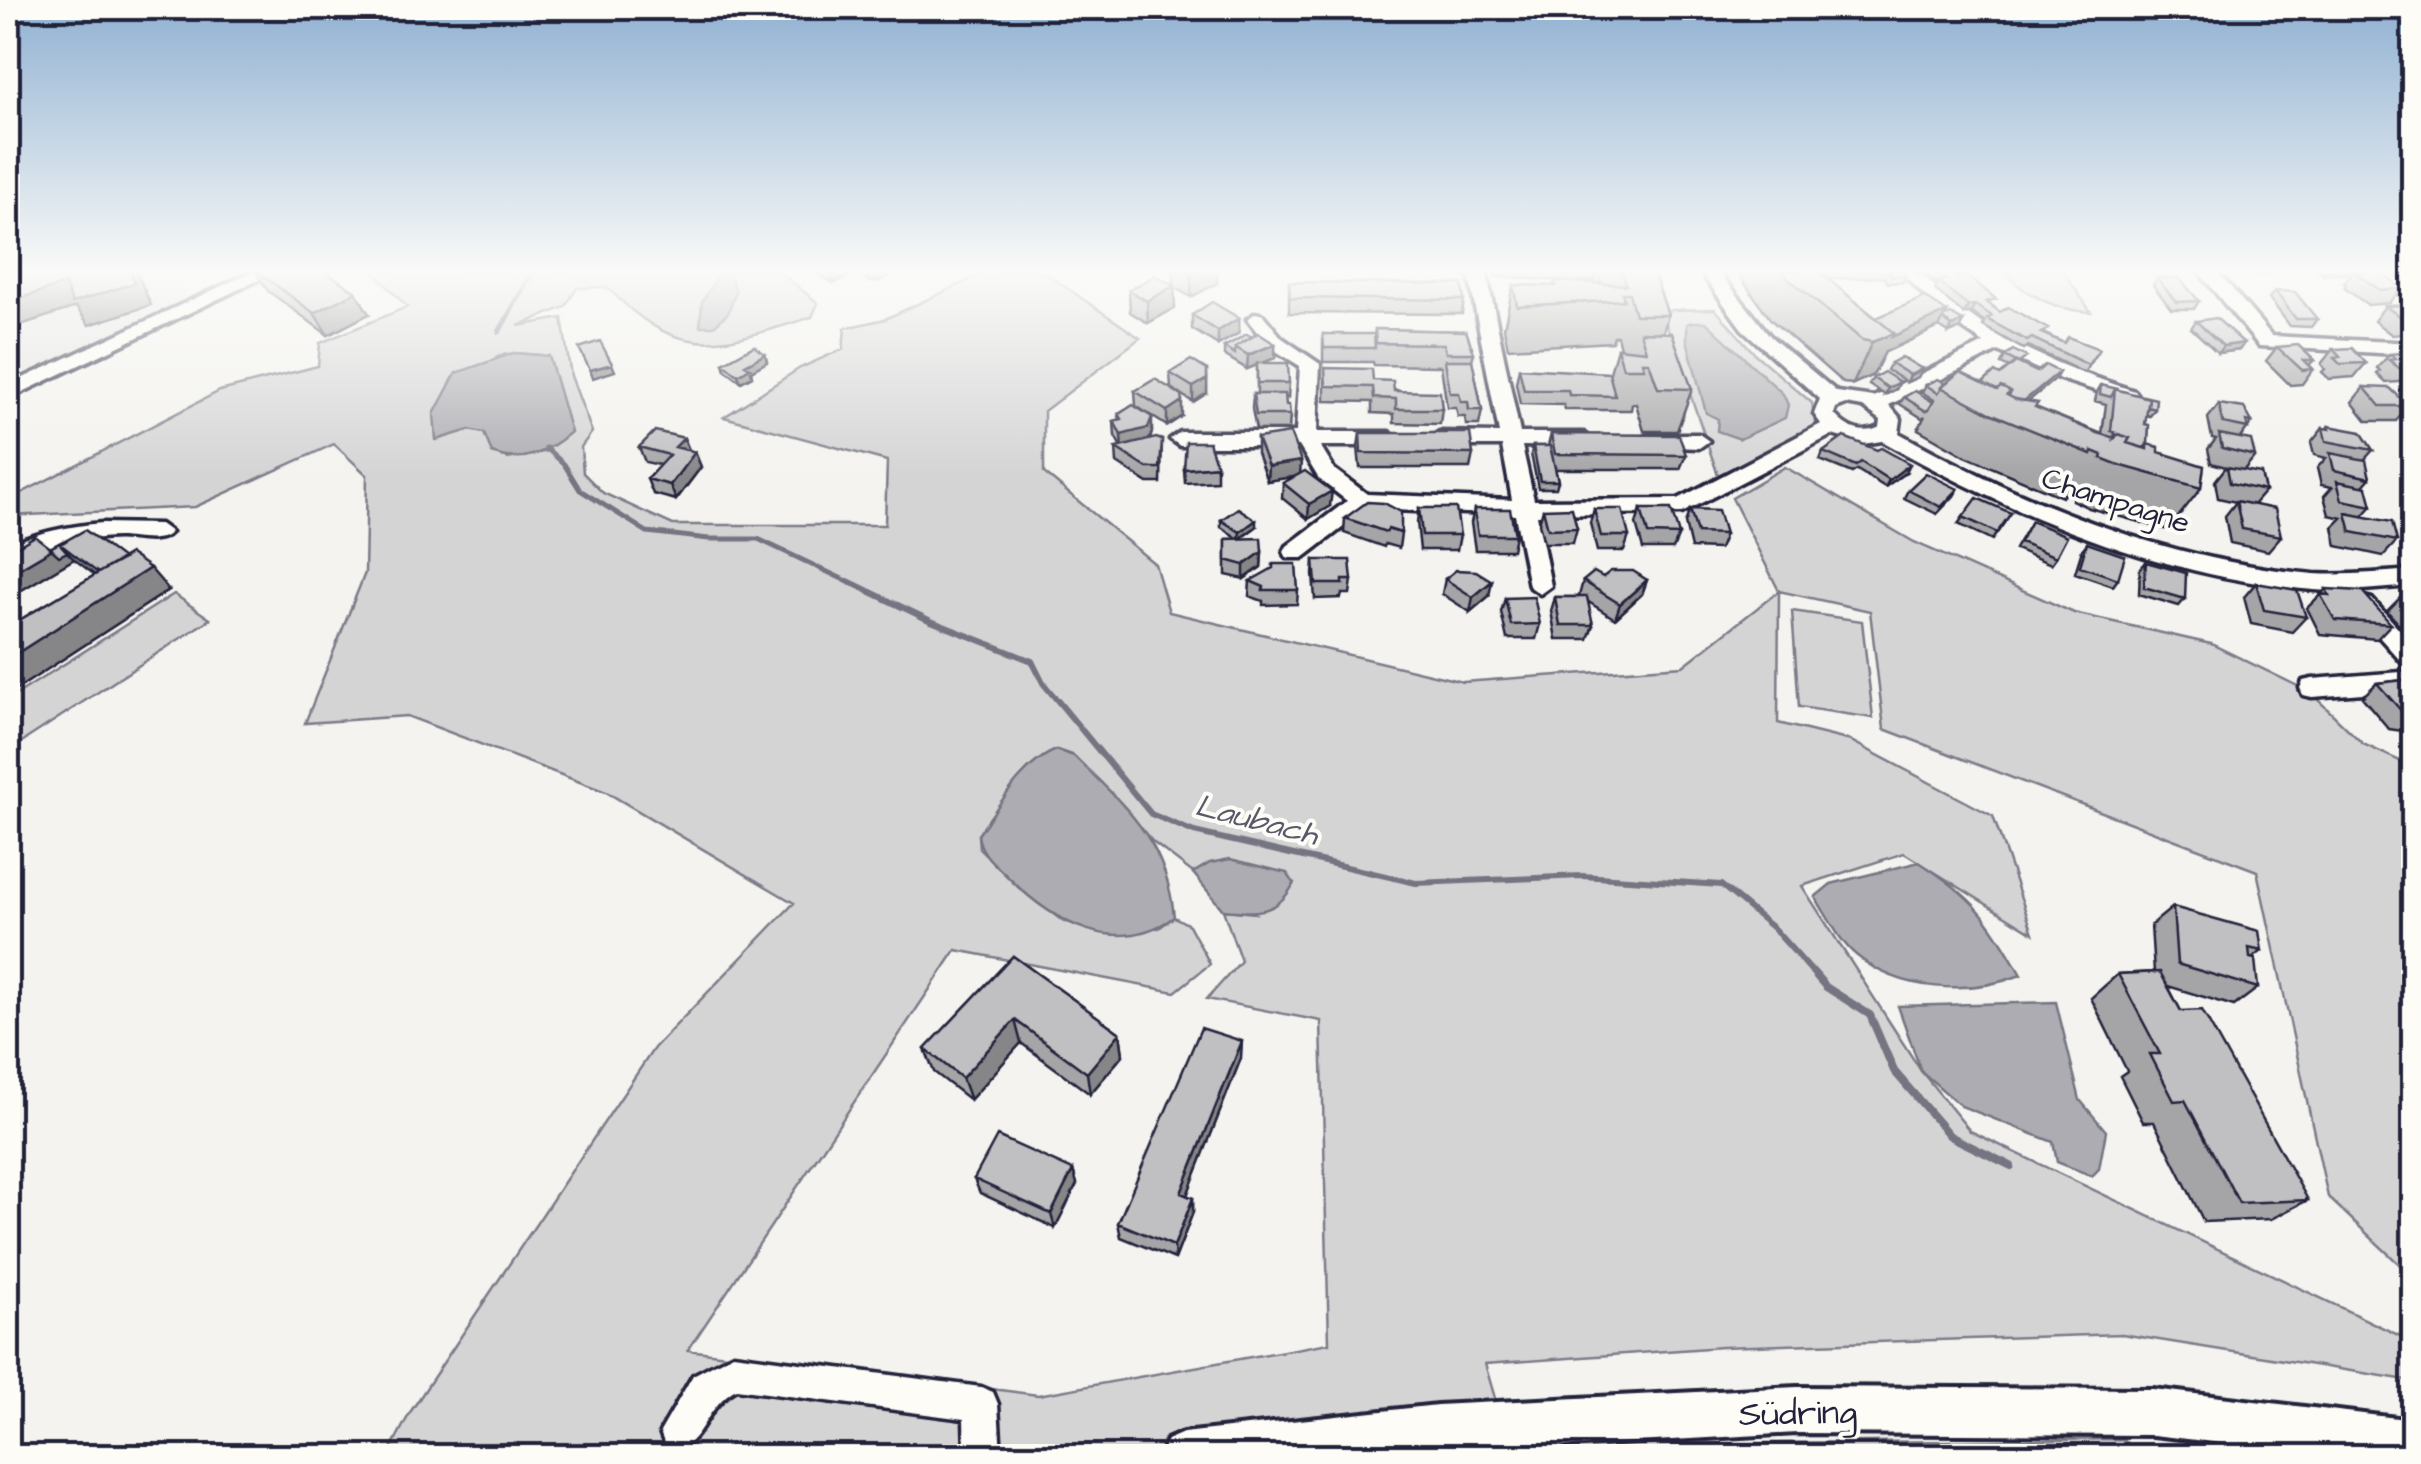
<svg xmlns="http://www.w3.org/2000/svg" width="2421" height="1464" viewBox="0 0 2421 1464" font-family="'Architects Daughter',sans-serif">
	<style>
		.built { fill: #e4e3e2 }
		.green { fill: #d5d4d5; stroke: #7c7b88; stroke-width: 2.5; fill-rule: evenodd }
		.water { fill: #acacb2; stroke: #757582; stroke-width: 2.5 }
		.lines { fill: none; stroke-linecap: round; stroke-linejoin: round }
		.stream-far2 { stroke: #757582; stroke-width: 5 }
		.stream-far1 { stroke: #757582; stroke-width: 6 }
		.stream { stroke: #757582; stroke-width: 8 }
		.minor-casing { stroke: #22223b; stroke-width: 7 }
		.major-casing { stroke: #22223b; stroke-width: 8 }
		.minor { fill: #fdfcf7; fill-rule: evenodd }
		.major { fill: #fdfcf7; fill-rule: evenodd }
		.wall { fill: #a5a4a7; stroke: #22223b; stroke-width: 2.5 }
		.shaded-wall { fill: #868688; stroke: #22223b; stroke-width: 2.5 }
		.building { fill: #c0bfc2; stroke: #22223b; stroke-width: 2.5 }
		.labels { text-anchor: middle; stroke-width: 8; stroke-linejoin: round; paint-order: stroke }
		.street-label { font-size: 30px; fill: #22223b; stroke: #fdfcf7 }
		.water-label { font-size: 32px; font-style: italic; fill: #59596b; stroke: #fdfcf7 }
		.near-street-label { font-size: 35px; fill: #22223b; stroke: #fdfcf7 }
	</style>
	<rect width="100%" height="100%" fill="#f4f3ef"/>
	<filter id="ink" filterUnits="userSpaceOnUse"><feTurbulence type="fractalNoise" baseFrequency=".01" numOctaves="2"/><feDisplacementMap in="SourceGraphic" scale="20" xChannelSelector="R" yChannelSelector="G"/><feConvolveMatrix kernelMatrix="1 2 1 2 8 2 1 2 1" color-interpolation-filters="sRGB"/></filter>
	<g filter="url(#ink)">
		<path class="built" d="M8,271H177L188,292L173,306L8,386Z"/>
		<path class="green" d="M373,271H778L818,303L812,317C720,345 681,364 607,287L577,288L565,307L518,326L562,318L571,376L592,432L581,447L583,473L603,493L673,525H885L887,461L724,417L800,368L843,349L845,328L885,319L989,271H1042L1140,338L1044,411V473L1155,564L1169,612L1463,682L1683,666L1779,591L1732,498L1785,467L1914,542L2074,613L2211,644L2310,692L2363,744L2413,767V1277L2328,1197L2257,871L1884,729L1870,611L1779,591L1778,723L1851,741L1993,816L2033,933L1904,853L1802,886L1921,1071L1970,1131L2413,1342V1381L2122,1334L1722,1347L1485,1364L1509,1446L2123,1439L2137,1456H387L411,1411L654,1048L794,903L606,792L407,716L305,723L365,573L367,475L334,444L195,507L8,516V500L220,391L318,366L320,343L407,307ZM514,353L541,355L549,451L508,459L484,433L469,430L497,356ZM1057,750L1074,756L1154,843L1193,873L1210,863L1255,913L1223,910L1241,961L1207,999L1321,1021L1329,1343L1038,1395L688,1350L956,950L1175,992L1210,964L1189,925L1174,917L1159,928L1064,922L1019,888L979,848L978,835C999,806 1022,764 1057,750Z
			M2003,271H2063L2091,312C2059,311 2025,296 2003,271Z
			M1715,309L1755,354L1812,403L1815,424L1812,430L1718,475L1663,315L1672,310Z
			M174,594L210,619L14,747L8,742V700Z
			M1792,611L1862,621L1873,718L1799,707Z"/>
		<path class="water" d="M721,271H728L736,291L728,313L714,326H700L702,302Z
			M1691,322H1706L1783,394L1788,405L1785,418L1740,439L1717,431L1718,419L1706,413L1687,340V324Z
			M514,353L549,356L571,432C548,452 522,465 492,453L484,433L469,430L436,440L434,414L456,373Z
			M1056,750L1074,756C1126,807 1167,841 1174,917C1116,958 1053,922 1009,878C996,865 980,854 978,835C999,806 1022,764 1056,750Z
			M1230,859L1287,873L1294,883C1278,915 1256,913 1223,910L1193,873L1210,863Z
			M1919,862C1974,897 1990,919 2021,975C1970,995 1900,992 1856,955C1839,941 1827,915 1815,897L1831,884Z
			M2056,1002L2080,1100L2106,1131L2099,1169L2092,1176L2057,1162L2053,1142L1961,1106L1921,1071L1898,1006Z"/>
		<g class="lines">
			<path class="stream-far2" d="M499,332L533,271
				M546,448L564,464L580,490L647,532L709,539H758L853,584"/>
			<path class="stream-far1" d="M848,581L931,621L1032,661L1043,683L1151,814L1194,832L1416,883L1582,876L1721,885L1774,929L1815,975"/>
			<path class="stream" d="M1813,972L1826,987L1870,1015L1894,1071L1950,1136L2011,1166"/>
			<g class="minor-casing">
				<path id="minor" d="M254,271H277L8,399V385Z
					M1468,271H1486L1520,433H1584L1594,440L1584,447L1522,446L1534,500L1678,499L1821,424L1814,414L1820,399L1742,329L1700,271H1718L1771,337L1837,392L1874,397L1984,343L1948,319L1900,271H1919C1978,334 2054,365 2135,391L2138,395L2128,401L2060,379L1998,351L1889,405L1901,419L1899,433C2027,504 2167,561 2314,574C2347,576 2381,572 2414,570V586C2381,588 2347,593 2314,590C2160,577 2015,516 1882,441L1863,444L1832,435L1682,513L1537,515L1551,586L1540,594L1529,586L1515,515L1367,509L1303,558H1287L1284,552L1287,546L1347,501L1319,479L1299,446H1180L1170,439L1180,432H1296L1300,366L1268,346L1247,319L1256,313L1263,315L1282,338L1320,364L1317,432H1389L1399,439L1389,446H1320L1334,469L1367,494L1512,500L1502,446H1439L1429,439L1439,432L1499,433ZM1846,404L1863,407L1881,420L1880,427C1862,436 1846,428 1834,414L1836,408Z
					M2198,271H2217L2272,336L2414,343V355L2259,346Z
					M2370,271H2390L2414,291V306Z
					M1649,434H1699L1709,441L1699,448L1642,446L1639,441Z
					M102,523L160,524L171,532C160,545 134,537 118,537C70,538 50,552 8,563V546C37,532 69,526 102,523Z
					M2364,597L2372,599L2414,645V670L2406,667L2356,611L2352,605Z
					M2414,671V689L2312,697L2303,695L2300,688L2303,681L2312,679Z
					M733,1354L981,1387L993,1392L998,1404L1001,1456H965L964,1419L736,1389C706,1406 704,1439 678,1450L665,1445L660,1432L693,1375Z"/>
			</g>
			<g class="major-casing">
				<path id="major" d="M1797,1387L2153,1389L2414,1420V1456H2334L2153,1435L1797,1433L1387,1456H1160L1167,1440L1183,1433L1437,1405Z"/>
			</g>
			<use href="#minor" class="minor"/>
			<use href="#major" class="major"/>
		</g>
		<path class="wall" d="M255,271L369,314L328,335L268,291Z
			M816,271H850L851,275L834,283L817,274Z
			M862,271H898L881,280L870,282L863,277Z
			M1173,271H1217V283L1191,297L1174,287L1175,308L1148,323L1130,312L1129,290L1174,286Z
			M1493,271H1653L1668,315L1663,333L1692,389L1677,431H1644L1636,404H1632L1631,410H1565L1564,405L1520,404L1516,383L1519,368L1609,376L1617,348H1620L1617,336H1614L1612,342L1508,348L1504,328L1513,285L1554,286L1555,281L1601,283L1599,275H1596L1595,280L1575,282L1494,276Z
			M1736,271H1903L1906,275L1903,282L1888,283L1884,277L1828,279L1876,318L1937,306L1944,316L1963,321L1959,329L1949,333L1939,327L1885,352L1873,375L1853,384L1843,383L1771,320Z
			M1915,271H1954L1953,273L2000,312L2064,343L2099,349L2084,373L2028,346L2023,349L1983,326L1985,322L1971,312L1964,314L1935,290L1938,284L1927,274H1917Z
			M2247,271H2272L2270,274L2252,276Z
			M2318,271H2380L2401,288L2389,303L2368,305L2344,288L2346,285L2344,283L2352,273L2323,275Z
			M2157,278L2199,301L2194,309H2171L2153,285Z
			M1289,282L1464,300L1462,314L1289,313Z
			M2275,291L2317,319L2311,327L2290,326L2269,298Z
			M2385,306L2414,311V330L2410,333L2392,335L2374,321Z
			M1192,315L1239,318V333L1218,345L1192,329Z
			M2196,321L2244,343L2239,350L2218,353L2191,328Z
			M1375,329L1466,331L1474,353L1472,360L1482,410L1479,425H1466L1465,417H1458L1456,408H1447L1441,366L1374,365L1373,362H1323V334L1374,336Z
			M1252,337L1275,344V358L1261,363L1289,383L1288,398H1285L1286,405L1290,415L1289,430H1256L1252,409L1253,394H1257V365L1247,369L1224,355V347Z
			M2277,347L2314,360L2309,365L2313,369L2302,384L2290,385L2266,361Z
			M2333,349L2366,363L2354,377L2329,379L2322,372L2325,369L2321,364Z
			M765,354L767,362L751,371L752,376L741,382L725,370L723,363Z
			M2390,354L2414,357V378L2411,381L2386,383L2377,374L2380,371L2377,368Z
			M2005,356L2037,372H2059L2055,379L2028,401L2035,407L2102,434L2106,404L2095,401L2097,392L2101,385L2155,409L2150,416L2146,415L2145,424L2148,444L2201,488L2168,530L2089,508L2072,500L2073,497L2064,494L2062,497L1965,456L1918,429L1925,416L1922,418L1900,404L1904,397L1933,402L1934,400L1922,392L1926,385L1983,383L2000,375L2009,368L2001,364Z
			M1891,363L1922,369L1918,377L1907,382L1887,370Z
			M1325,368L1373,380L1442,409L1440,424L1394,423V414L1372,413V402L1325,401Z
			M1207,370V393L1193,402L1171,388L1170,373Z
			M1873,378L1896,389L1885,395L1869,385Z
			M2364,387L2409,406L2396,421H2367L2352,402Z
			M1135,391L1182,416L1167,426L1136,406Z
			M2219,404L2252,422L2240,438L2255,456L2244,470L2265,491L2253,505L2281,536L2268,551L2230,543L2225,516L2236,502L2218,498L2215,481L2226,467L2211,463L2208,449L2216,439L2212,438L2208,418Z
			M1119,414L1152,432L1150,440H1162L1161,483H1148L1117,463L1116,448L1121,447L1115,436L1114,421L1119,420Z
			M2329,426L2373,450L2364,460L2370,478L2363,486L2372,506L2363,516L2397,541L2383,556L2337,546L2333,527L2342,518L2329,515L2324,496L2332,487L2321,485L2317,468L2326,458L2314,455L2311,443L2323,428L2326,429Z
			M1360,433L1473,454L1470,468H1360L1358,447Z
			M1551,434L1686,455L1680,469H1555L1558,481L1556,488H1538L1531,454L1533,446H1548Z
			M684,438L689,450L695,452L701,467L676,500L653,494L647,479L660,465L645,462L639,447Z
			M1257,438L1300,474L1330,506L1308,519L1282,498L1283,483L1295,476L1267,481L1257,453Z
			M1823,452L1906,472L1885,487L1857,470L1852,473L1820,460Z
			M1217,466V481L1185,483L1184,469Z
			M1958,489L1954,496L1937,514L1904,498L1908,490Z
			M1419,508L1460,535L1457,550H1420L1417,522Z
			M1474,509L1515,535L1512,550H1475L1471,523Z
			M1543,509L1577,528L1573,543H1544L1539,523Z
			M1594,509L1629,536L1624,551H1597L1590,523Z
			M1641,509L1679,535L1673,549H1643L1636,524Z
			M1690,509L1725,534L1719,549L1691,548L1685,523Z
			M2011,513L1992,540L1958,524L1963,517Z
			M1345,518L1401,533L1399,548L1385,544L1384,547L1344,533Z
			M1221,520L1256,527L1240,539L1262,552L1261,567L1244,579L1226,575V539H1239L1221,527Z
			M2031,521L2056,557L2051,564L2015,549Z
			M63,541L123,559L169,590L14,691L8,686V627L95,575L74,559L8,598L50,548Z
			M2087,543L2118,579L2113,586L2075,573L2082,550Z
			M1314,560L1352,580L1350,594H1342L1341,598L1315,599L1313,574Z
			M2146,562L2185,599L2179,606L2139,594L2140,569Z
			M1603,577L1647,580L1642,594L1615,619L1587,601L1593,625L1588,639H1556L1551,611L1555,597H1581L1579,596L1583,581Z
			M1445,579L1489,596L1470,612L1442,594Z
			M1250,581L1298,590L1297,604L1263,605V601L1249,596Z
			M2256,583L2306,617L2292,632L2251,624L2244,597Z
			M2326,589L2391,624L2377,639L2320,634L2307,608Z
			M2414,595V638H2412L2387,611L2402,596Z
			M1505,598L1540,624L1536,639H1507L1501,612Z
			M2414,679V728L2409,732L2389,729L2362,697L2377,683Z
			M2173,907L2262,951L2252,959L2258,988L2234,1006L2168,986L2181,1011L2308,1200L2271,1219L2204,1222L2154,1122H2143L2120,1076L2127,1071L2091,998L2118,974L2154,972L2151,925Z
			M1013,956L1120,1033L1123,1055L1090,1094L1021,1043L970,1100L934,1072L925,1049Z
			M1241,1058L1187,1195L1193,1198V1212L1175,1259L1121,1237L1118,1223Z
			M1073,1170L1077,1184L1055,1228L980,1193L974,1179Z"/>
		<path class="shaded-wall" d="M130,271H136L151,305L89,325L76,307L8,329V302L65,284Z
			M831,271H850L851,275L834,283Z
			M867,271H898L881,280L870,282Z
			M1199,271H1217V283L1191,297V275Z
			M1174,286L1175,308L1148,323L1147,301Z
			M356,292L369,314L328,335L314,313Z
			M1975,305L1971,312L1964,314L1968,306Z
			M1947,312L1939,327L1885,352L1873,375L1853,384L1872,342Z
			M1239,318V333L1218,345V331Z
			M1963,321L1959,329L1949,333L1952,326Z
			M2244,343L2239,350L2218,353L2223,346Z
			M1275,344V358L1247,369L1248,355Z
			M765,354L767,362L751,371L752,376L741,382L738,375L745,365Z
			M612,364L615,371L593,378L590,370Z
			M1922,369L1918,377L1907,382L1910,375Z
			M2059,372L2055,379L2007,419L2011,411Z
			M1207,379V393L1193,402V387Z
			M1900,382L1896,389L1885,395L1888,388Z
			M1182,401V416L1167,426V411Z
			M1152,417V432L1148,443L1122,449L1121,435Z
			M684,438L690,453L675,447Z
			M695,452L701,467L676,500L670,485Z
			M1301,461L1300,476L1267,481L1268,466Z
			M1910,464L1906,472L1885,487L1889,480Z
			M1332,491L1330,506L1308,519L1309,504Z
			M1256,520V527L1239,539L1240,532Z
			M52,549L67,552L74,559L8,598V575Z
			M1262,552L1261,567L1244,579V565Z
			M150,568L169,590L14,691L8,685V659Z
			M1647,580L1642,594L1615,619L1620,604Z
			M1492,581L1489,596L1470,612L1473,597Z
			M1015,1020L1021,1043L970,1100L962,1078Z
			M1120,1033L1123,1055L1090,1094L1087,1073Z
			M1242,1041L1241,1058L1182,1208L1181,1193Z
			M1073,1170L1077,1184L1055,1228L1051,1214Z
			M1193,1198V1212L1175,1259L1174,1246Z"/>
		<path class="building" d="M13,271H130L135,283L72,303L65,284L8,302V273Z
			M256,271H325L356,292L314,313Z
			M1183,271H1199L1191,275Z
			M1622,271H1653L1668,315H1635L1629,293H1622L1624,300L1517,306L1513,285L1556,286L1555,281L1626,285Z
			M1782,271H1818L1894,333L1872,342L1862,340L1788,278Z
			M1888,271H1903L1906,275L1892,276Z
			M1935,271H1951L1957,278L1966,275L1996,299L1986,302L2000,312L2008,307L2048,329L2041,333L2064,343L2068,337L2099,349L2088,365L2032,338L2027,341L1987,319L1992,316L1975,305L1968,306L1938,282L1946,280Z
			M2358,271H2380L2401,288L2380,290L2355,273H2360Z
			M1156,275L1174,286L1147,301L1129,290Z
			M2157,278H2179L2199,301L2176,302Z
			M1289,282L1462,284L1464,300L1290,298Z
			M2275,291L2295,292L2317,319H2296Z
			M1925,297L1947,312L1892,337L1894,333L1876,318Z
			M1212,302L1239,318L1218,331L1192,315Z
			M2407,305L2414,311V319L2405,320L2385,306Z
			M1951,314L1963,321L1952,326L1943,319L1944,316Z
			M2216,318L2244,343L2223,346L2196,321Z
			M1375,329L1466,331L1474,353H1446L1444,344L1376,343Z
			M1640,332L1672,333L1692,389L1658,388L1649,362H1642L1644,368H1623L1617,348L1646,351Z
			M1258,333L1275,344L1248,355L1235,347Z
			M1247,334L1252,337L1235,347V354L1224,347Z
			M1323,334H1374L1375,348H1324Z
			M600,341L612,364L590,370L579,348Z
			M2298,345L2314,360H2304L2313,369L2302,370L2277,347Z
			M754,346L765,354L745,365L750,368L738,375L723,363Z
			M2352,348L2366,363L2340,364L2334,358L2340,357L2333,349Z
			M2013,350L2027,357L2019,363L2005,356Z
			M2409,352L2414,357V367L2399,368L2389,360L2396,359L2390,354Z
			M1902,357L1922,369L1910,375L1891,363Z
			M1191,360L1207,370V379L1193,387L1170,373Z
			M1445,360H1472L1482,410H1469L1468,402H1461L1459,393H1450Z
			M2016,362L2037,372L2045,365L2059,372L2024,401L2015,399L2009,396L2011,392L2001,387L1997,390L1983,383L1995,372L2000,375Z
			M1257,363H1288L1289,383H1257Z
			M1325,368L1372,369L1373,380L1393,381L1394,391L1440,392L1442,409H1396V399L1374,398L1373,387L1326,386Z
			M1519,368L1609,373L1615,396L1569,395L1568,390H1524Z
			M1884,372L1900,382L1888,388L1873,378Z
			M1960,372L1997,390L2001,387L2011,392L2007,395L2015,399L2038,403L2035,407L2098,433L2115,438L2118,434L2130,438L2127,443L2147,449V444L2159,447V452L2204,466L2201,488L2119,465L2101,458L2102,455L2092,451L2091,454L1990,413L1941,387Z
			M1155,379L1181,395L1182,401L1167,411L1135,391Z
			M1938,379L1945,383L1938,393L1926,385Z
			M2101,385L2118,389V390L2115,389L2111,397L2100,394Z
			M2364,387L2390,388L2409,406H2380Z
			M2115,389L2149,398L2145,424L2149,425L2148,444L2144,448L2127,443L2130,438L2118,434L2114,438L2115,432L2111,431Z
			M1915,391L1933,402L1929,409L1926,411L1904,397Z
			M1253,394H1285L1286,405H1289L1290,415H1256Z
			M2139,395L2156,399L2155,409L2148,407L2149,398Z
			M2219,404L2244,408L2252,422L2246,421L2248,428L2223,423Z
			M1133,405L1152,417L1148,428L1121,435L1114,421L1122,419L1119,414Z
			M2329,426L2361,432L2373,450L2326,441L2323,428L2330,429Z
			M655,431L684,438L675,447L695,452L670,485L647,479L669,455L639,447Z
			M1290,433L1301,461L1268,466L1257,438Z
			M1360,433H1470L1473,454L1361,453Z
			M1551,434L1679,435L1686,455L1555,454Z
			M2219,434L2251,440L2255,456L2222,448Z
			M1844,437L1877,450L1881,448L1910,464L1889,480L1861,462L1856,466L1823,452Z
			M1156,438L1162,440L1160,468H1147L1116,448Z
			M1186,442H1209L1217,466L1184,469Z
			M1533,446H1550L1558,481H1540Z
			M2330,453L2366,460L2370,478L2334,470Z
			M2227,467L2261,473L2265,491L2230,483Z
			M1305,471L1332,491L1309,504L1283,483Z
			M1926,473L1958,489L1941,507L1908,490Z
			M2337,481L2367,487L2372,506L2342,500Z
			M1977,498L2011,513L1997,533L1963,517Z
			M2236,501L2275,509L2281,536L2242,529Z
			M1367,502L1384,503L1401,512V533L1388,529L1386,532L1345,518Z
			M1238,508L1256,520L1240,532L1221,520Z
			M1419,508H1456L1460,535H1422Z
			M1572,508L1577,528L1548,529L1543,509Z
			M1474,509H1510L1515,535H1478Z
			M1594,509H1622L1629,536H1601Z
			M1641,509H1671L1679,535L1648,534Z
			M1690,509L1718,510L1725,534L1697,533Z
			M2346,513L2392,522L2397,541L2351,532Z
			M2031,521L2067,536L2056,557L2020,542Z
			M85,530L123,559L98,573L60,544Z
			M35,536L52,549L8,575V552Z
			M1261,538L1262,552L1244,565L1226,560V539Z
			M63,541L64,542L60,544L67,552L59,556L50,548Z
			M2087,543L2125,556L2118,579L2080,566Z
			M130,554L150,568L8,659V627Z
			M1314,560H1350L1352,580H1343V584H1316Z
			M2146,562L2186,573L2185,599L2144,587Z
			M1273,564H1296L1298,590H1263L1264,587L1250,581L1273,568Z
			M1456,570L1476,571L1492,581L1473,597L1445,579Z
			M1611,571H1633L1647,580L1620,604L1583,581L1594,572L1603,577Z
			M2256,583L2297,590L2306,617L2264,610Z
			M2326,589L2362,591L2391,624L2335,620L2320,594L2329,595Z
			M2414,595V609L2402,596Z
			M1534,597L1540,624L1511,625L1505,598Z
			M1555,597H1587L1593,625H1560Z
			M2414,679V717L2405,715L2377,683Z
			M2173,907L2259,931L2262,951L2249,948L2250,958L2255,959L2258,988L2177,964Z
			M1013,956L1120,1033L1087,1073L1015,1020L962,1078L925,1049Z
			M2160,972L2181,1011L2202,1010L2308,1200L2239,1203L2185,1100L2174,1101L2150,1054H2160L2118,974Z
			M1201,1028L1242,1041L1181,1193L1193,1198L1174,1246L1118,1223Z
			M997,1136L1073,1170L1051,1214L974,1179Z"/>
	</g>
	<linearGradient id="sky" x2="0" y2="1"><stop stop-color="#90b1d2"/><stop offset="0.57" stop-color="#fafaf8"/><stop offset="1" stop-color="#fafaf8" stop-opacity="0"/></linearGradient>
	<rect width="2421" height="476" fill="url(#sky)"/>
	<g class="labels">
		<g class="street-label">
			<text transform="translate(2116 500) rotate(18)" y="10">Champagne</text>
		</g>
		<g class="water-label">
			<text transform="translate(1257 819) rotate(14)" y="11">Laubach</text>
		</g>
		<g class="near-street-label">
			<text transform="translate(1798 1412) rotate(-1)" y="12">Südring</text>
		</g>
	</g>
	<rect width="2421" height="1464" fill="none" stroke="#fdfcf7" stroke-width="40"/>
	<rect x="20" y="20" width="2381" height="1424" fill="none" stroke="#22223b" stroke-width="4" filter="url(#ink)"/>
</svg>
